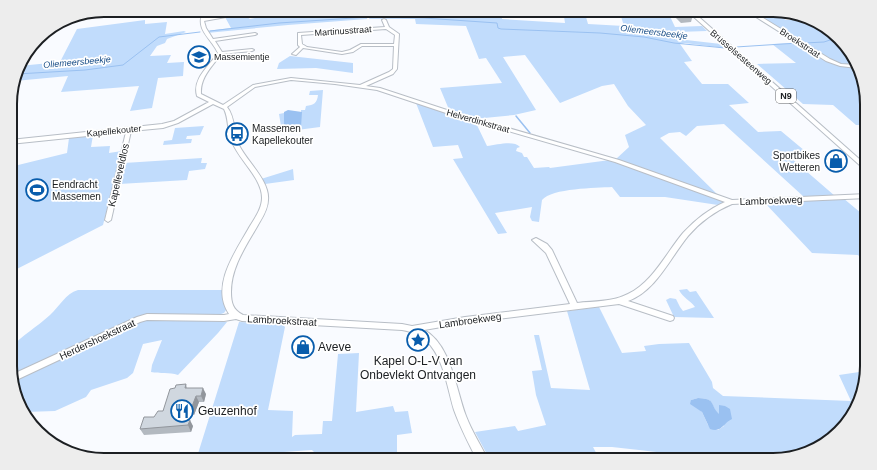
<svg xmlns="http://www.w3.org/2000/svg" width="877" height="470" viewBox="0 0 877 470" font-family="Arial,sans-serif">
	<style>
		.green { fill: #c1dcfc; fill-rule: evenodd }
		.water { fill: #9ac1f1 }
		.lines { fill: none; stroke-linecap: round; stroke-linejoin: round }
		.stream-far1 { stroke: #9ac1f1; stroke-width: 1 }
		.stream { stroke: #9ac1f1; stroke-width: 1.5 }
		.minor-casing { stroke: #b8bec6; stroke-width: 2 }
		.major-casing { stroke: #b8bec6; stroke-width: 2 }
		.minor { fill: #fff; fill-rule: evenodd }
		.major { fill: #fff; fill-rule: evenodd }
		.wall { fill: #b3b9c0 }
		.shaded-wall { fill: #92969c }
		.building { fill: #d0d7df; stroke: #92969c }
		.labels { text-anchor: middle; stroke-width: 3.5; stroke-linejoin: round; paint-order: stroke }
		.far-street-label { font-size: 9px; fill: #1c1f22; stroke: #fff }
		.far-water-label { font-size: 9px; font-style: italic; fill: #194e87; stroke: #fff }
		.far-poi-label { font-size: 9px; fill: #1c1f22; stroke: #fff; text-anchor: start }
		.shield { fill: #fff; stroke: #606264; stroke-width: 1 }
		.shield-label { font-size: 9px; font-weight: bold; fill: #1c1f22 }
		.poi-label { font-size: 10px; fill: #1c1f22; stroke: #fff; text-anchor: start }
		.street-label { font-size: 10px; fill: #1c1f22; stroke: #fff }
		.near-poi-label { font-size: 12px; fill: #1c1f22; stroke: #fff; text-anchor: start }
		.rim { fill: none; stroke: #1c1f22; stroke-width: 2 }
	</style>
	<rect width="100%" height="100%" fill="#f9fbff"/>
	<path class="green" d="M469,10H501L502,19L565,23L563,10H584L588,24L624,26L619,10H667L675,27L702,26L707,31L677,32L681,39L686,40L721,44L725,48L685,43L680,44L692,61L684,62L702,84H728L749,103L729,105L758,132L781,131L811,156L791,158L835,196L804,197L724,124L697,126L686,136L680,132L669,133L660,138L720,197L616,159L629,147L625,135L646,125L628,106L614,84L602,86L560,103L525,55L503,57L536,110L514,115L474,119L450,112L440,88L502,83L486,58L479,59L466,26L416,24L415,19H369L371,14L469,18Z
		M749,10H768L786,20H815L851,52L856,66L839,64L828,59Z
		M296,13V18L368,14L367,19L288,25L207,33L206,31L231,28L225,17L238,15L239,16L244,15L250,19L270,15Z
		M145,20V24L167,22L165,34L184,31L186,32L167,39L165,43L157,46L150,56L171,55L167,63L184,62L183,76L158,78L152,108L130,111L139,86L61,92L68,76L15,81L19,66L60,62L77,29Z
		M800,43L832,63L857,67L866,92V125H856L833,105L803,104L757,64L796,63L772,44Z
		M290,56L353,63V73L316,68L277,69L279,63Z
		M323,90L320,127L282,132L279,114L284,113V128L301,127V110H305L306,106C314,105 317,103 318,95H309L310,91Z
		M416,103L475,121L487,146C497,145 514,140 520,147L517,148L516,151L522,153L524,157H527L534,168L549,167L550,168L610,160L724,202L718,205L665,197H620L612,187C596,188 552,188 542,200L539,222L532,221L530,217L532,207L495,213L507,233L498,234L453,159L463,158L458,145L433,147Z
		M204,126L200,135L187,136L186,139H192L191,143L163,145L164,141L172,140L175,128Z
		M93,135L91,147L110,146L109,153L122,151L103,225L11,272L10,167L67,153L69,138Z
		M202,158L201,163H207L205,169L189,171L187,180L119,184L124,163Z
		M293,169L294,180L265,184L261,179Z
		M843,198L867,218V264L858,255L812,253L764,202Z
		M687,289L690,292L696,291L714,318L674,317L666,300L670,298L676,299L680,307L683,311L695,307C690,300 683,298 679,290Z
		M78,290H222L226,310L224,313L218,315H145L125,322L11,376V348C22,335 37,327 50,315C60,306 65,294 78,290Z
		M599,307L622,353L646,351L644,346L659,344L689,343L712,382L713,388L723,396L851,401L839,375L866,371L857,408L825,444L779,460H690L665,453L639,450L612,447H593L600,460H490L475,432L515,426L518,431L546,425L536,395L532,371L542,370L534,335H539L551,388L590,390L567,311ZM698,398C717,399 709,405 719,415L720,412L724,426L718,430L708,425L702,412L691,400Z
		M144,320H192L227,322L218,333L178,375C169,372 160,374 151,372L152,365L162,340L143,344L133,373L127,378L91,390L86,397L55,411L25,412L12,381Z
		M239,322L282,324L285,327L268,410L293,411L292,437L295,435L322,434L323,421H332L338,354L359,353L356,412L393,406L395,412L408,411L412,433L397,435V459L325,460V453L316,454L312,450L284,452L282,460H196Z"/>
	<path class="water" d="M288,110L302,112L301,127L284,128V112Z
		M698,398C717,399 709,404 719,414V405L725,406L730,409L732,419C723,423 722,433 710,429L702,412L690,404L691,400Z"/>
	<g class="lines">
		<path class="stream-far1" d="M369,17L424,18L497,23L498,28L501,29L600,33L644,37L674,43L725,48
			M210,31L279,23L368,17
			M805,43L824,42L836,38
			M736,47L798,43
			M17,74L85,70L123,65L159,37L200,32"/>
		<path class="stream" d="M516,116L530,133"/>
		<g class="minor-casing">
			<path id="minor" d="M203,10H207L204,18L236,13L240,11L239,10L244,11L237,15L204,21L206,28L213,39L255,33L257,34L255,35L215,41L222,52L252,49L254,50L252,51L221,54C212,67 200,77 201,94L223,105L253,85L291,78L360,85L389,72L393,69L394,46H362L353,52L342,54L303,48L296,55L292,54L300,47L298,45V33L385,27L382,20L384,19L386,20L389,27L399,34L397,69L393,74L366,86L380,88L453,112L619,160L732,200L867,194V198L732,204C715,211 700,222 688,236C670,258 656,291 628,301L673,316L674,318L673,320L670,321L619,304L465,323L424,330C451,344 456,390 466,416C472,432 481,445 488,460H477C469,444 460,427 454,410C448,390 444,362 431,346C424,336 413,332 402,330L242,321L236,319L224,321L147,320L140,322L12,382L11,375L137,317L147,314L224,315L229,314C210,286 236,251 250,226C255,218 262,208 262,198C262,178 239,160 232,142C227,131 229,119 224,109L213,104L178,123L163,128L131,131L111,220L108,222L105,220L126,132L10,144V140L162,124L174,121L209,102L197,96C192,79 209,66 218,53C210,36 195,31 203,10ZM386,29L395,35L394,44H361L350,50L342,52L307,47L302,44L301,35ZM291,80L335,84L377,90L449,114L615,162L725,202C709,209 695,220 683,233C667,252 652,283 628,294C613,302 594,301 577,303L552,250L547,244L536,238L532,240L546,253L570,304L465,317L412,326L402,324L243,315C233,310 231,303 231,292C231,267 246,246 258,225C262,218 268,209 268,200C270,182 248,162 240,147C233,134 236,118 227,107L255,87Z
				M313,10H317V12L314,13Z
				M368,10H372L371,14H369Z
				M406,10H410L409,15H407Z
				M447,10H451L449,16L446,15Z
				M745,10H750L830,59L841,64L856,65L857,68L840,66L826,61Z"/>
		</g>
		<g class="major-casing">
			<path id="major" d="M104,10H113L86,15L84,14Z
				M686,10H691L866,165V170L864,169Z"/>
		</g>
		<use href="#minor" class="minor"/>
		<use href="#major" class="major"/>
	</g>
	<path class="wall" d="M222,10H236V11L226,13L223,12Z
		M676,10H687L693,15L691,22L681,23L674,16Z
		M832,151L847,158L844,164L837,165L829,158Z
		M186,384L187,388L206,394L204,402H199L194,415L185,416L184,420L193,426L191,432L144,435L140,429L154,417L163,411L175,388Z"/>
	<path class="shaded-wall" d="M226,10H236V11L226,13Z
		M203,388L206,394L204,402L201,396Z
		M196,396L199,402L194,415L191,409Z
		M182,409L185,416L182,426L179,420Z
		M190,420L193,426L191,432L188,425Z"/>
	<path class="building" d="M677,10H687L693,15H683Z
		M832,151H839L847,158L840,159Z
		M186,384L185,388H203L201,396H196L191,409H182L179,420H190L188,425L140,429L144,417H154L158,411H163L170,389L175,388L176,385Z"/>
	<defs>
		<g id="school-ring" transform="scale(1.15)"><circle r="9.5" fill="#fff" stroke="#095dac" stroke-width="1.5"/><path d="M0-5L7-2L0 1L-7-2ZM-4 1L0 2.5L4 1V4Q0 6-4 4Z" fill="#095dac"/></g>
		<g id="bus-ring" transform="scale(1.15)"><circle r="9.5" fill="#fff" stroke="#095dac" stroke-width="1.5"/><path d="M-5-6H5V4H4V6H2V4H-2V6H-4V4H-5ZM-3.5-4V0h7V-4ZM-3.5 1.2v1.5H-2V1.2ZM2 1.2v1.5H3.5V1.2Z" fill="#095dac"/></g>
		<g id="shop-ring" transform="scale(1.15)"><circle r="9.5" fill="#fff" stroke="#095dac" stroke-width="1.5"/><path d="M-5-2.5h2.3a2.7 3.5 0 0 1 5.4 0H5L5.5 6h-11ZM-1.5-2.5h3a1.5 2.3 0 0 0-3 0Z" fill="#095dac"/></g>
		<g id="stadium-ring" transform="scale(1.15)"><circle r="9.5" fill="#fff" stroke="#095dac" stroke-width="1.5"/><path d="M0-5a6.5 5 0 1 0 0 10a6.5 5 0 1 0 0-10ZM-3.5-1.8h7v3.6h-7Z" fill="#095dac"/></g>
		<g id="sight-ring" transform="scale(1.15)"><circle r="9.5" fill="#fff" stroke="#095dac" stroke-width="1.5"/><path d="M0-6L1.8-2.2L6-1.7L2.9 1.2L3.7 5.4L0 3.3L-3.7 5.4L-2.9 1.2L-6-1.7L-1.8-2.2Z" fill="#095dac"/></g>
		<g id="restaurant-ring" transform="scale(1.15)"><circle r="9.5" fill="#fff" stroke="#095dac" stroke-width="1.5"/><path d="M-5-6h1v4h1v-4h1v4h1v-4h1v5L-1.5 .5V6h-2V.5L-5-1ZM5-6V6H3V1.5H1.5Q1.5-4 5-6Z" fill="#095dac"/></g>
	</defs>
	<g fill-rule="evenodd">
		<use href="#school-ring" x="199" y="57"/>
		<use href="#bus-ring" x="237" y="134"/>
		<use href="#shop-ring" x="836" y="161"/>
		<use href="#stadium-ring" x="37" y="190"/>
		<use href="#sight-ring" x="418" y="340"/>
		<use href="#shop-ring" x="303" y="347"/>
		<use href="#restaurant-ring" x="182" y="411"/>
	</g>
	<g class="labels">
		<g class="far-street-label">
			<text transform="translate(343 31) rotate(-4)" y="3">Martinusstraat</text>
			<text transform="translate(800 43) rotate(33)" y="3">Broekstraat</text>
			<text transform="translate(741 57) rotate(41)" y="3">Brusselsesteenweg</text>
			<text transform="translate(478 121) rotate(16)" y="3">Helverdinkstraat</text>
			<text transform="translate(114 131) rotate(-6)" y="3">Kapellekouter</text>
		</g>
		<g class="far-water-label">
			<text transform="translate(654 32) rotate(7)" y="3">Oliemeersbeekje</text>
			<text transform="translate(77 62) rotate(-5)" y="3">Oliemeersbeekje</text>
		</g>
		<g class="far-poi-label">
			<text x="214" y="60">Massemientje</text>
		</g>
		<rect class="shield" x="776" y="89" width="20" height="14" rx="3"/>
		<g class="shield-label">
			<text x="786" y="99">N9</text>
		</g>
		<g class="poi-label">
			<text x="252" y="132">Massemen<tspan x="252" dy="12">Kapellekouter</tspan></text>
			<text x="820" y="159" text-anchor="end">Sportbikes<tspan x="820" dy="12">Wetteren</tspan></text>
			<text x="52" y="188">Eendracht<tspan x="52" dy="12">Massemen</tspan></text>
		</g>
		<g class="street-label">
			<text transform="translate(118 175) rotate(-77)" y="4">Kapelleveldlos</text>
			<text transform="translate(771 200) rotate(-2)" y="4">Lambroekweg</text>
			<text transform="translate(282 320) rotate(3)" y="4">Lambroekstraat</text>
			<text transform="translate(470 320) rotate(-8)" y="4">Lambroekweg</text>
			<text transform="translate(97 339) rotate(-25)" y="4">Herdershoekstraat</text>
		</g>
		<g class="near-poi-label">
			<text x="318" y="351">Aveve</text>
			<text x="418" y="365" text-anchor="middle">Kapel O-L-V van<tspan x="418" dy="14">Onbevlekt Ontvangen</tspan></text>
			<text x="198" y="415">Geuzenhof</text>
		</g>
	</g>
	<path d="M0 0H877V470H0ZM104 17H773A87 87 0 0 1 860 104V366A87 87 0 0 1 773 453H104A87 87 0 0 1 17 366V104A87 87 0 0 1 104 17Z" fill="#ededed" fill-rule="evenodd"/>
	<path class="rim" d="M104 17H773A87 87 0 0 1 860 104V366A87 87 0 0 1 773 453H104A87 87 0 0 1 17 366V104A87 87 0 0 1 104 17Z"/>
</svg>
